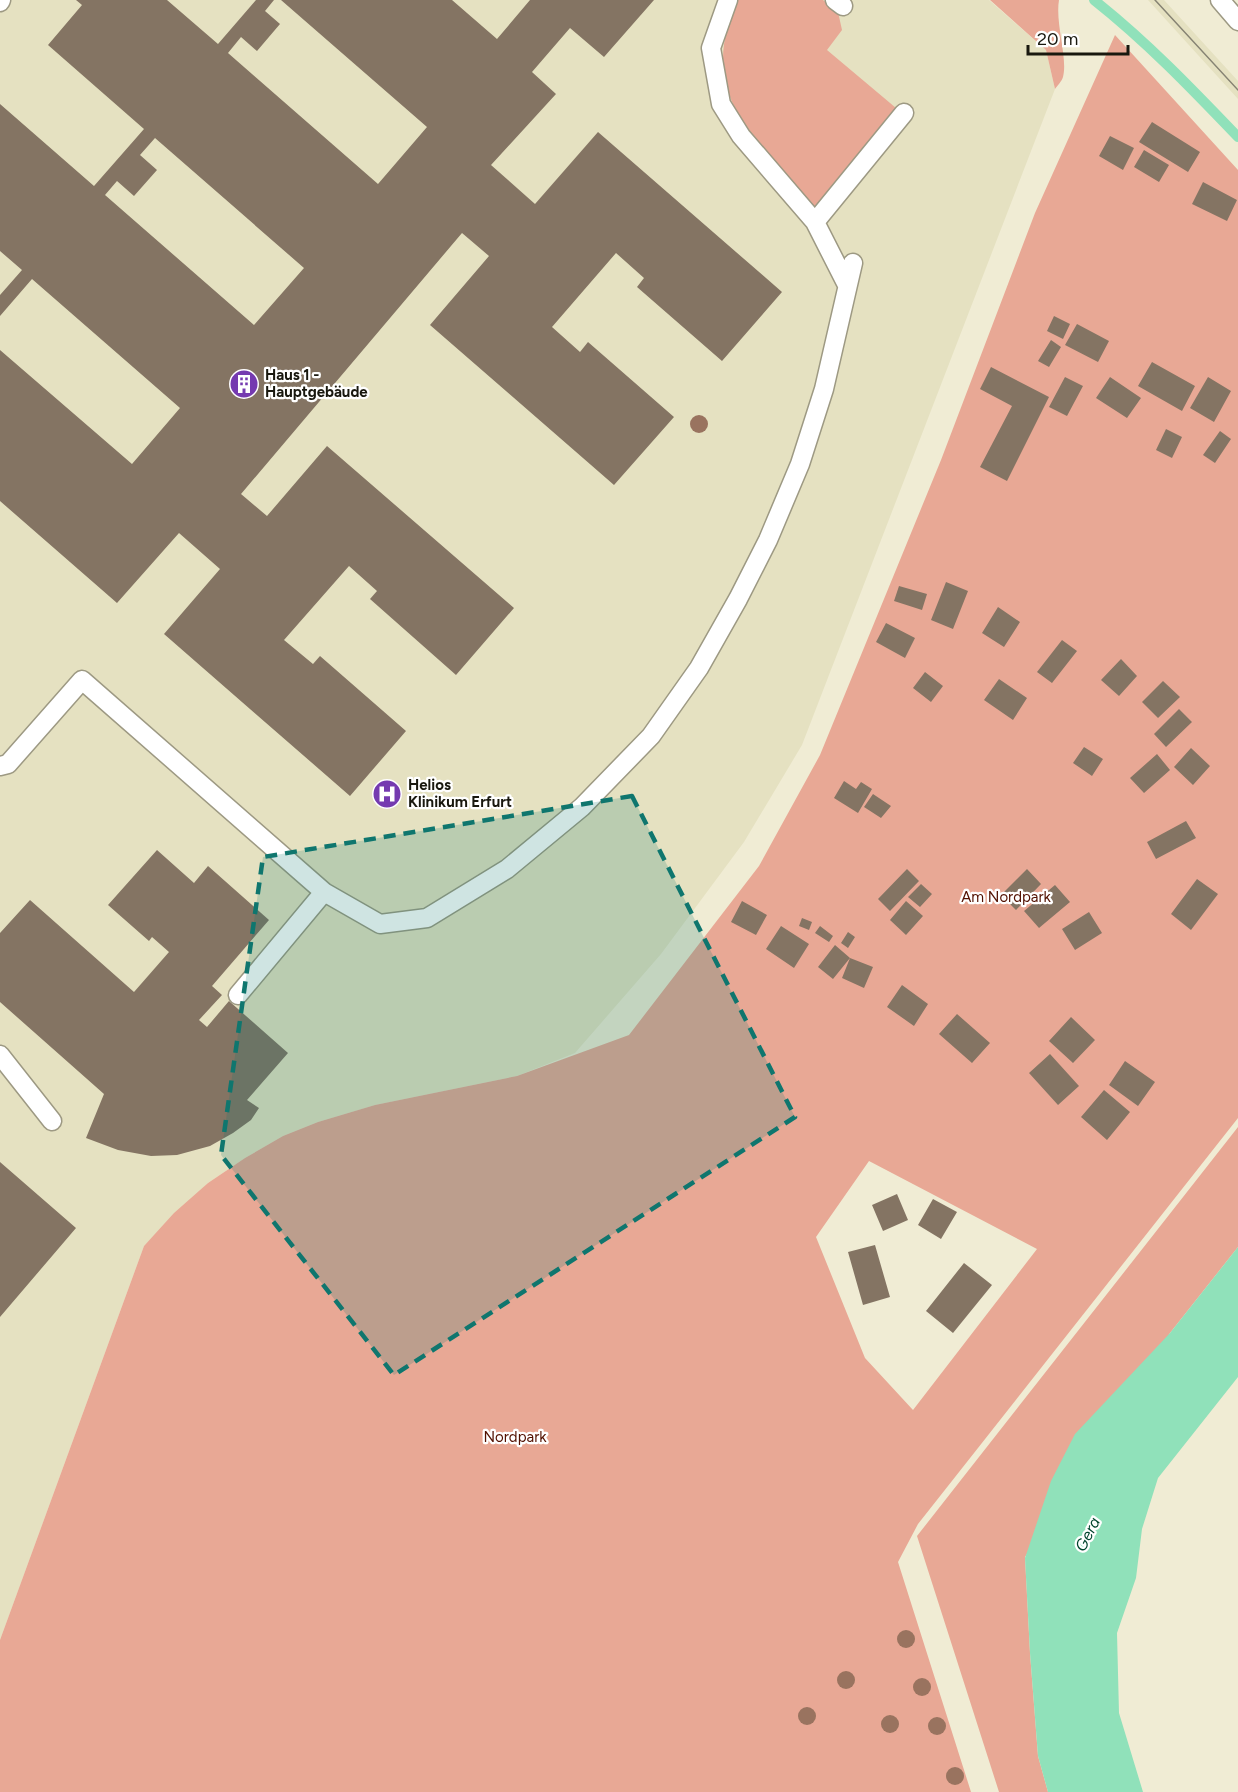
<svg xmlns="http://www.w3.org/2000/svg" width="1238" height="1792" viewBox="0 0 1238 1792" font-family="Figtree,sans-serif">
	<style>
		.built { fill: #e5e1c1 }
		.green { fill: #e8a895; fill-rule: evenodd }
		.water { fill: #90e1ba }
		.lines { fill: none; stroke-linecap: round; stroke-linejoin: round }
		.stream { stroke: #90e1ba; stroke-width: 10 }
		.building { fill: #847463; fill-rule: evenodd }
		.service-casing { stroke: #9d9983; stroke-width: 21 }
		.service { stroke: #fff; stroke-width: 18 }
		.tram { stroke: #868373; stroke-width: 1.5 }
		.tree { fill: #99735f }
		.marked { fill: #0f766e; fill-opacity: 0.2; stroke: #0f766e; stroke-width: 4.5; stroke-dasharray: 12 8; stroke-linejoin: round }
		.labels { text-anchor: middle; stroke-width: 4.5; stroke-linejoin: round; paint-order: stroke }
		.poi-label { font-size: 15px; font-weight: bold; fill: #19180f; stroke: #fff; text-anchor: start }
		.park-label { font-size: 15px; fill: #521000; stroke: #fff }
		.water-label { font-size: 16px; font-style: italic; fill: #00452d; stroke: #fff }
	</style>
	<rect width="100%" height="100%" fill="#f0ecd4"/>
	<path class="built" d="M0,0H989L1046,50L1055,89L802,745L744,842L661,954L575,1053L517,1076L375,1105L318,1122L283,1136L245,1158L208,1183L144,1246L0,1640Z
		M1148,0H1164L1238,81V99Z"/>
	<path class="green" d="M735,0H823L838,12L842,30L827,50L896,108L818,212C780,169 723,121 723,59C723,38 730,19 735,0Z
		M990,0H1059C1055,24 1068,58 1063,77C1062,81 1057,86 1055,89L1046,50Z
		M1115,35L1238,170V1118L918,1524L898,1562L971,1792H0V1640L144,1246L174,1213L208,1183L245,1158L283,1136L318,1122L375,1105L517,1076L629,1035L759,866L820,755L941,460L1035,213ZM869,1161L1037,1249L913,1410L865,1358L816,1237Z
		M1238,1127V1247L1170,1333L1025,1557L1030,1653L1038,1756L1048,1792H999L917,1536Z"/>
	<path class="water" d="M1238,1247V1377L1158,1478L1142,1529L1136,1578L1117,1633L1119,1713L1143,1792H1048L1038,1756L1030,1653L1025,1558L1051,1481L1075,1434L1170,1333Z"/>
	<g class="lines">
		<path class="stream" d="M1094,0C1146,41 1192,89 1238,137"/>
	</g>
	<path class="building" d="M76,0H167L218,44L256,0H274L265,11L280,24L257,51L241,37L228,53L378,184L427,127L281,0H452L497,39L530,0H654L604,57L570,28L532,72L556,94L491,165L535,204L598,132L782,292L722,361L637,287L644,278L616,253L552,327L580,352L588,342L674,417L614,485L430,325L489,256L462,233L241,494L267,516L327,446L514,608L456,675L370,599L377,591L349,566L284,640L313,664L320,656L406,731L350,796L164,634L220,569L179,533L117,603L0,501V350L132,464L180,408L32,279L0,316V295L22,270L0,251V104L94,186L144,129L48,45L82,5ZM155,138L304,268L254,325L105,195L117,181L134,196L157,170L140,155Z
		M1152,122L1200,152L1188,172L1139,142Z
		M1110,136L1134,148L1123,170L1099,156Z
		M1144,150L1169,165L1159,182L1134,167Z
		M1203,182L1237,200L1227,221L1192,204Z
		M1054,316L1070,324L1063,339L1047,331Z
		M1077,324L1109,341L1098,362L1065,345Z
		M1051,340L1061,347L1049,367L1038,361Z
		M1152,362L1195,386L1182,411L1138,386Z
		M991,367L1049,397L1007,481L980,467L1012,406L980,389Z
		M1065,377L1083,386L1067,416L1049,407Z
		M1110,377L1141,398L1127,418L1096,398Z
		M1208,377L1231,391L1214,422L1190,408Z
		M1166,429L1182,437L1172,458L1156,450Z
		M1220,431L1231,439L1215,463L1203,455Z
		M946,582L968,591L953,629L931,620Z
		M899,586L927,594L922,610L894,601Z
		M998,607L1020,622L1004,647L982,633Z
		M886,623L915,638L905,658L876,642Z
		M1062,640L1077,651L1052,683L1037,672Z
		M1121,659L1137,676L1119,696L1101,680Z
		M925,672L943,686L931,702L913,688Z
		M999,679L1027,698L1013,720L984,700Z
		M1163,681L1180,697L1158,718L1142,702Z
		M1179,709L1192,722L1166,747L1154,734Z
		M1084,747L1103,759L1092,776L1073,763Z
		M1191,748L1210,766L1193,785L1174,767Z
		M1157,754L1170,770L1144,793L1130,778Z
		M844,781L856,789L861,782L872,789L858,813L834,798Z
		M873,794L891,806L881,818L864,807Z
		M1186,821L1196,838L1156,859L1147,842Z
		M157,850L194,883L208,866L269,920L212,986L222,995L199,1020L207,1027L229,1001L288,1053L247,1100L259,1108L251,1120L233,1133L210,1146L177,1155L151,1156L118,1150L86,1138L104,1094L0,1002V933L30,900L134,992L169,952L152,937L149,941L108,905Z
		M907,869L919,881L890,911L878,899Z
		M1027,869L1041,884L1016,910L1001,895Z
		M1197,879L1218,894L1191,930L1171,914Z
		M921,884L932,894L920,907L908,897Z
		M1055,885L1070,902L1039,928L1024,911Z
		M742,901L767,915L756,935L731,922Z
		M906,901L923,916L906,935L890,920Z
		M1089,912L1102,933L1075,950L1062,929Z
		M802,918L812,922L809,930L799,926Z
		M781,926L809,944L794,968L766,949Z
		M820,926L833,936L829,942L815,933Z
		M848,932L855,937L848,948L841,943Z
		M835,945L850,958L833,979L818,967Z
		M850,958L873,967L864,988L842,978Z
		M902,985L928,1004L914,1026L887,1007Z
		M957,1014L990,1043L972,1063L939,1034Z
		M1071,1017L1095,1040L1073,1063L1049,1041Z
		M1050,1054L1079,1086L1058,1105L1029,1073Z
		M1125,1061L1155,1082L1138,1106L1109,1085Z
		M1104,1090L1130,1112L1107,1140L1081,1117Z
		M0,1162L76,1228L0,1317Z
		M897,1194L908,1220L883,1231L872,1205Z
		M933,1199L957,1212L941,1239L918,1225Z
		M875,1245L890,1297L863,1305L848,1252Z
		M964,1263L992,1285L953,1333L926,1311Z"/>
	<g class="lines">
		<g class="service-casing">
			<path id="service" d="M728,0L711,48L721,104L741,136L815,222L847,285
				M835,0L843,6
				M1220,0L1238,21
				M0,2L1,0
				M815,222L904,113
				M0,766L8,764L82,680L324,892L238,995
				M324,892L380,924L427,918L507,869L582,807L651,736L699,668L738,599L768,540L800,464L824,389L853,263
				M0,1055L52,1121"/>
		</g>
		<use href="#service" class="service"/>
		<path class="tram" d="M1155,0L1238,90"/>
	</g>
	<g class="tree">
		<circle cx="699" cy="424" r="9"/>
		<circle cx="906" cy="1639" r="9"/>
		<circle cx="846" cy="1680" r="9"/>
		<circle cx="922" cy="1687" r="9"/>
		<circle cx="807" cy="1716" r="9"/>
		<circle cx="890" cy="1724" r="9"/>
		<circle cx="937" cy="1726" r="9"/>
		<circle cx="955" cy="1776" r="9"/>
	</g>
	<path class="marked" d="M632,796L795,1117L394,1375L221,1155L263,857Z"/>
	<defs>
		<g id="building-disc" transform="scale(1.5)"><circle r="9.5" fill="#753ab0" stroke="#fff"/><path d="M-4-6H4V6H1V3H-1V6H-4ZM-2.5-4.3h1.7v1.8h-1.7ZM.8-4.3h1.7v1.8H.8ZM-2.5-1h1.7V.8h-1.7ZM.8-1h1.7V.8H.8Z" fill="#fff"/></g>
		<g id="hospital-disc" transform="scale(1.5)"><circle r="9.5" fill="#753ab0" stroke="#fff"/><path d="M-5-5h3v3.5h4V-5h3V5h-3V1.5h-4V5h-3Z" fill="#fff"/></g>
	</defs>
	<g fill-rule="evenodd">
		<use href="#building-disc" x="244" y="384"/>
		<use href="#hospital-disc" x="387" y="794"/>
	</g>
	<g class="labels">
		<g class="poi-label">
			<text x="265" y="380">Haus 1 -<tspan x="265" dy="17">Hauptgebäude</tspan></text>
			<text x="408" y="790">Helios<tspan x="408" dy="17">Klinikum Erfurt</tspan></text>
		</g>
		<g class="park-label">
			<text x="1006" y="902">Am Nordpark</text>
			<text x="515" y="1442">Nordpark</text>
		</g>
		<g class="water-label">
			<text transform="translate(1087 1534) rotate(-63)" y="6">Gera</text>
		</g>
	</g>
	<path d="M1028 45v9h100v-9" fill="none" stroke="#19180f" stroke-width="3"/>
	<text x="1037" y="45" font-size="18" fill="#19180f" stroke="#ffffff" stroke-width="4.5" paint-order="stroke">20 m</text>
</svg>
